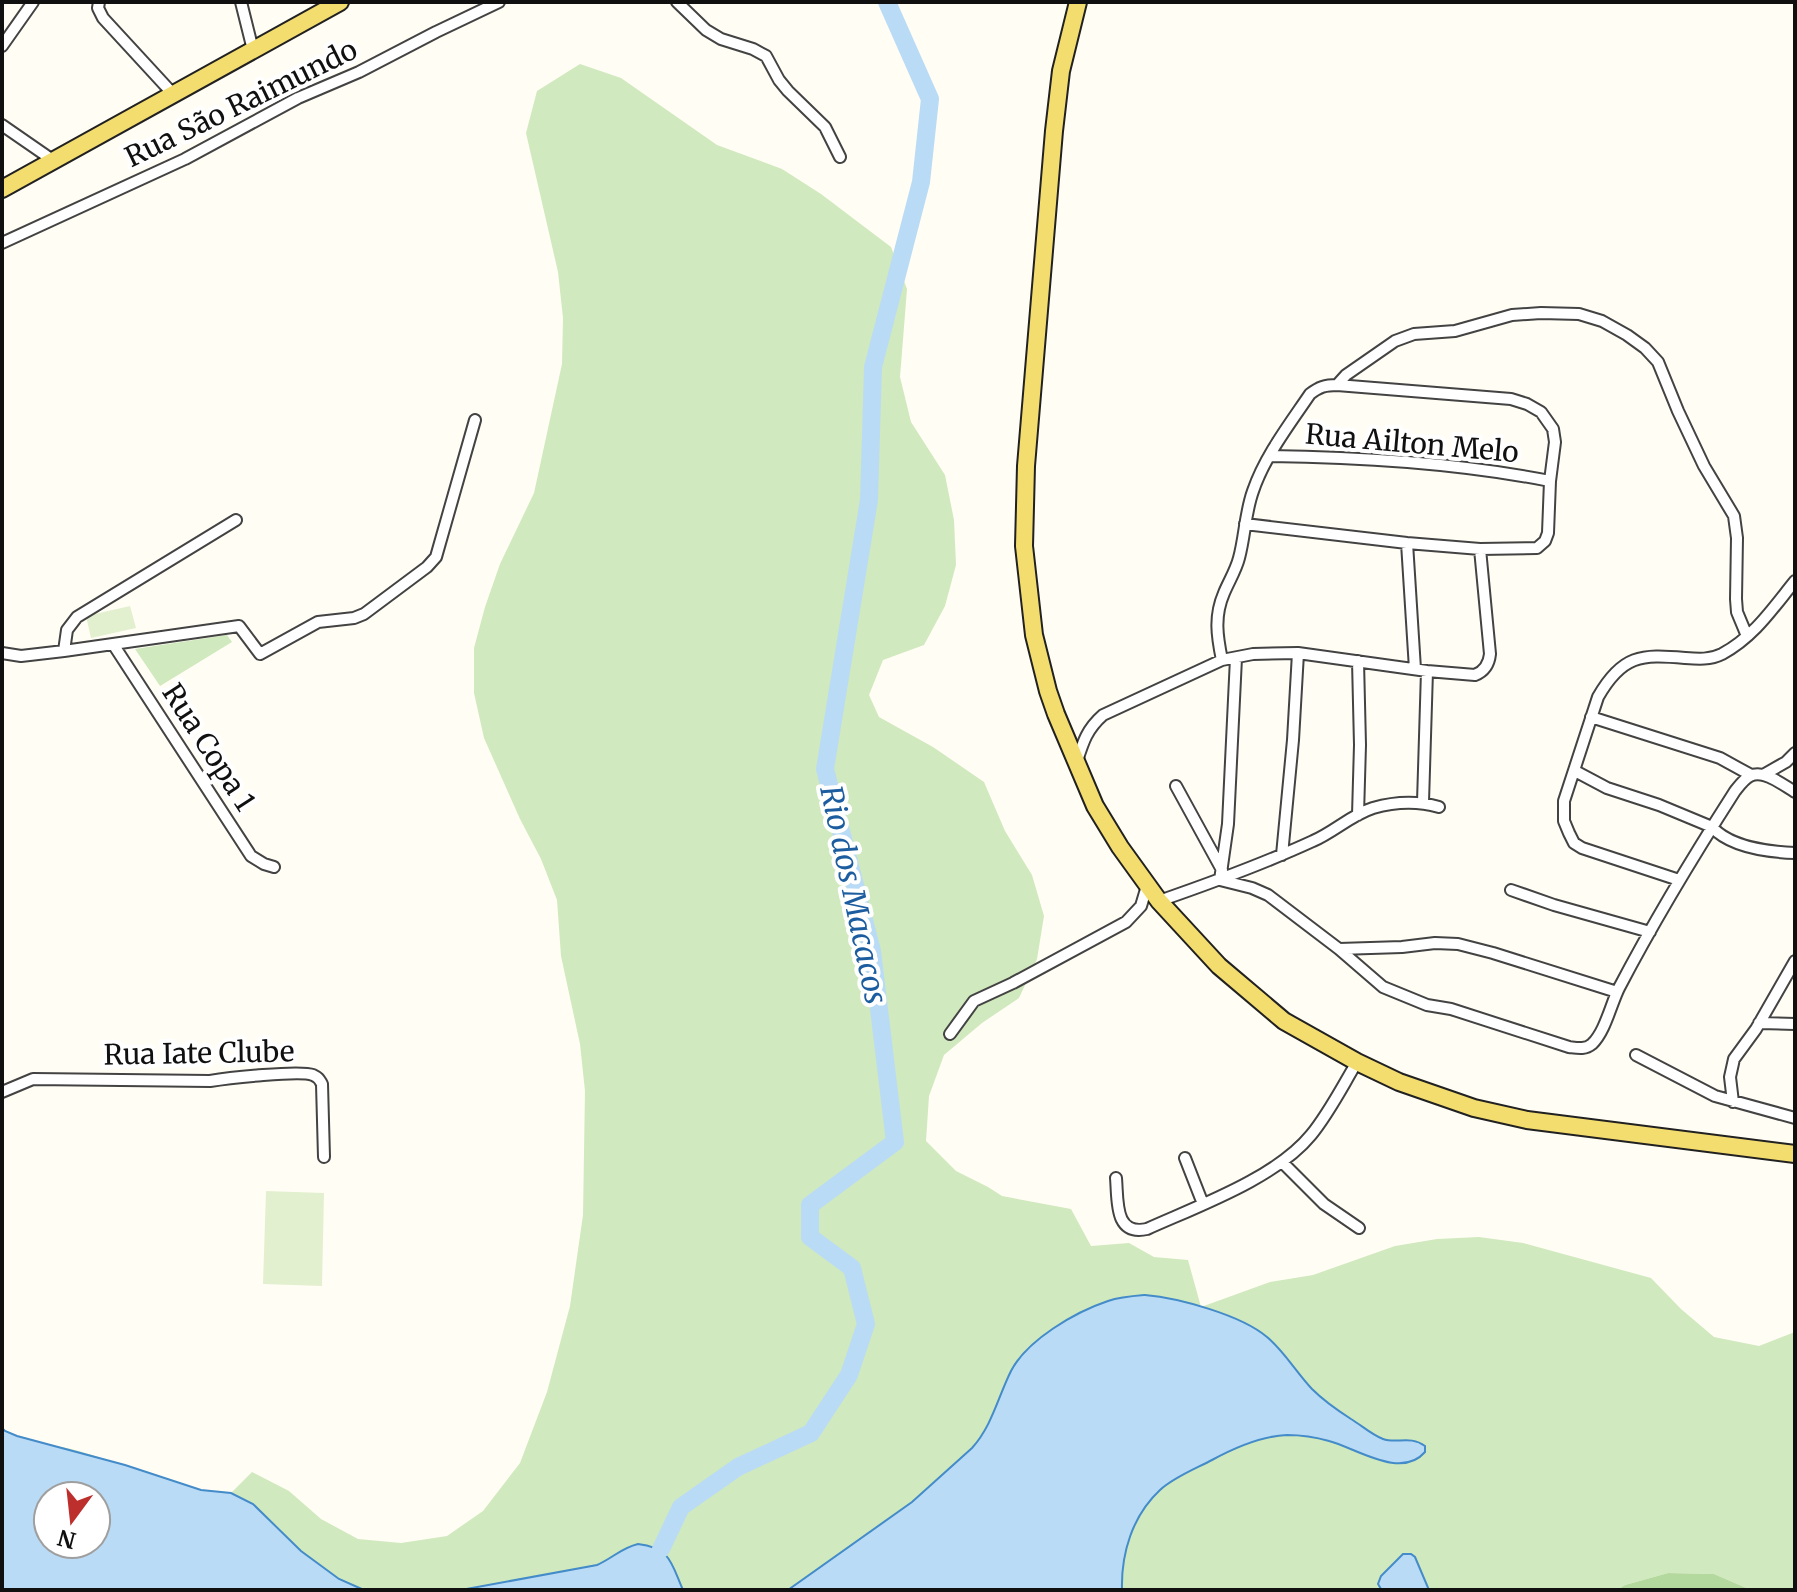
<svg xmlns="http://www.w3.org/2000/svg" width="1797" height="1592" viewBox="0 0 1797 1592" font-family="Merriweather,serif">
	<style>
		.green { fill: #d1e9be }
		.forest { fill: #b4d99e }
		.pitch { fill: #e3f0cf }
		.water { fill: #badbf5; stroke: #438bc9; stroke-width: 2; fill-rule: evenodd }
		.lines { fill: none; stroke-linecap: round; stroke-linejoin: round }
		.river { stroke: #badbf5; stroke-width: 18 }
		.minor-casing { stroke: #434343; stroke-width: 14 }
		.primary-casing { stroke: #212121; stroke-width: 20 }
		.minor { stroke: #fff; stroke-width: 10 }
		.primary { stroke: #f4dd6f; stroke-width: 16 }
		.labels { text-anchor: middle; stroke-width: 8; stroke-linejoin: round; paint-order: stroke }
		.street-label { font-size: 28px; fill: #101010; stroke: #fff }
		.water-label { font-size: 30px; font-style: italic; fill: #1c5da0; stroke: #fff }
	</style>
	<rect width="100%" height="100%" fill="#fffdf4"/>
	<path class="green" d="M580,64L621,78L717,145L782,169L821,194L891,247L907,289L900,377L911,422L945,475L954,520L956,565L945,606L924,645L883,660L869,695L879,717L933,747L984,782L1005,831L1032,875L1044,916L1037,959L1019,998L982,1023L944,1055L929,1096L926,1141L956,1171L988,1187L1002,1196L1071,1209L1091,1246L1129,1243L1154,1257L1188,1260L1201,1307L1270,1282L1313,1275L1395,1246L1437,1239L1479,1237L1523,1243L1651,1278L1681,1309L1714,1337L1759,1346L1795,1332V1590H1751L1714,1574L1668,1573L1625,1585L1617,1590H326L2,1443V1428C18,1441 58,1445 79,1451C122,1464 167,1482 210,1492L231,1493L252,1472L289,1491L321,1519L358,1539L401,1543L447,1536L483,1511L520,1463L547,1392L570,1306L583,1215L585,1091L580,1044L561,956L557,900L541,859L520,819L484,738L474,693V648L485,607L500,564L534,493L562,364L563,318L558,272L526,133L537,91Z
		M227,635L232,642L160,686L135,649Z"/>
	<path class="forest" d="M1668,1573L1714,1574L1751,1590H1617L1625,1585Z"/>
	<path class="pitch" d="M130,606L136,628L91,638L86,616Z
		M266,1191L324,1193L322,1286L263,1284Z"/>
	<path class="water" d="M1145,1295C1179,1298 1241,1315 1267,1337C1284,1351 1296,1372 1312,1389C1323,1400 1337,1410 1351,1419C1361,1425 1372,1435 1383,1439C1397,1444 1410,1435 1425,1446V1452C1401,1480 1356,1448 1329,1441C1315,1437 1300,1435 1287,1435C1261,1436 1234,1448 1212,1460C1195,1469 1174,1477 1160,1490C1132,1516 1121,1554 1122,1590H788L912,1502L972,1448C992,1426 998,1397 1011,1371C1027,1340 1075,1312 1108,1301C1120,1297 1133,1296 1145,1295Z
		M2,1428L5,1431L17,1436L125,1465L201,1490L231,1493L253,1504L301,1551L339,1579L364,1590H2ZM48,1496H96V1544H48Z
		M638,1544C671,1548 671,1563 683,1590H461L597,1565C613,1558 621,1548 638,1544Z
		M1403,1554H1411L1415,1557L1429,1590L1381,1589L1378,1584L1381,1576Z"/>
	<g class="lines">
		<path class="river" d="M661,1549L681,1507L738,1467L811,1433L849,1375L866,1324L852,1268L810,1237V1205L895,1142L872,951L825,769L869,500L873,367L921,182L930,99L887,2"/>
		<g class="minor-casing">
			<path id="minor" d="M99,2L98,8L103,18L173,94
				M241,2L253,50
				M677,2L706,30L721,39L753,49L766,56L779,80L788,91L825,127L840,157
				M2,46L33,2
				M2,125L54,161
				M2,243L185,159L298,98L359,72L436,32L499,2
				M1337,385L1346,375L1395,341L1414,334L1455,331L1512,315L1541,313L1579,314L1602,321L1627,335L1645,348L1658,362L1678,411L1704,466L1734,516L1737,538L1736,599L1737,612L1747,636
				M1269,456C1363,457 1458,463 1550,481
				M1407,543L1415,669
				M113,644L251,856L264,864L274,867
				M64,651L67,630L77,617L236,520
				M2,653L21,656L64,651L239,626L260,654L318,622L354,618L364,614L427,567L436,557L475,420
				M1236,658L1228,824L1220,880L1252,888L1268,895L1339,949L1383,987L1427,1005L1451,1009L1569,1047C1577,1048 1585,1050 1592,1044C1605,1032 1611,1004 1619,988C1654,921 1694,855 1735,791C1739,786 1744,779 1750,776C1764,769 1783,785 1795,792
				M1222,660C1217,636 1214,616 1224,593C1229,581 1236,570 1239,558C1245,536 1245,513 1253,491C1265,456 1289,425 1310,394C1319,387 1325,385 1337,385L1511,399L1527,404L1541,412L1553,429L1555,442L1550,481L1548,533L1545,541L1537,548L1480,549L1407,543L1245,524
				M1591,717L1720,758L1751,775
				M1077,761C1083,742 1087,729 1103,715L1222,660L1253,654L1298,653L1427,671L1475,675C1485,671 1489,664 1490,654L1480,549
				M1575,771L1607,788L1659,805L1712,827C1730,847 1769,852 1795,853
				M1763,775L1786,762L1795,753
				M1176,786L1222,870
				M1423,802L1427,671
				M1358,815L1360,745L1358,661
				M1282,855L1293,740L1298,653
				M1679,880L1582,848L1574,843L1569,833L1564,821V801L1598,697C1622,655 1641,654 1685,658C1698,659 1710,660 1722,654C1754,637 1773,608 1795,581
				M1511,890L1554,905L1650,932
				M1159,901C1211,883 1263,864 1313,841C1334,832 1351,815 1373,808C1394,802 1418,801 1439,807
				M1339,949L1402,947L1435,943L1458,944L1493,953L1617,992
				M1759,1023L1795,1024
				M950,1034L974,1001L1013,983L1126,922L1141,906L1147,886
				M1636,1055L1715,1096L1795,1118
				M2,1092L33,1079L210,1081C228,1078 300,1070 313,1075C319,1078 319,1079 322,1084L324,1157
				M1733,1102L1730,1077L1734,1059L1756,1029L1795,961
				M1185,1158L1203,1204
				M1282,1162L1324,1204L1359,1228
				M1116,1178C1118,1201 1114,1236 1147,1229C1198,1206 1276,1178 1311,1135C1329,1113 1342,1087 1357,1062"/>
		</g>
		<g class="primary-casing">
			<path id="primary" d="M1078,2L1061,71L1054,131L1026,466L1024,546L1034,635L1048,691L1056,714L1095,806L1120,847L1159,901L1219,966L1284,1021L1357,1062L1399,1082L1474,1108L1527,1120L1795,1154
				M2,189L340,2"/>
		</g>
		<use href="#minor" class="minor"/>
		<use href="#primary" class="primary"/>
	</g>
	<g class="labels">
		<g class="street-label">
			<text transform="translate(241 103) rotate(-26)" y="10">Rua São Raimundo</text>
			<text transform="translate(1412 443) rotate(5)" y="10">Rua Ailton Melo</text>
			<text transform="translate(209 747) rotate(57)" y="10">Rua Copa 1</text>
			<text transform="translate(199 1053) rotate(-1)" y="10">Rua Iate Clube</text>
		</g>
		<g class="water-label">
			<text transform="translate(853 895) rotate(78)" y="10">Rio dos Macacos</text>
		</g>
	</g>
	<rect width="1797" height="1592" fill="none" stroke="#101010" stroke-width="8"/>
	<g transform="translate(72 1520) rotate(195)"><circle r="38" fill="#ffffff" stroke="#9f9f9f" stroke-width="2"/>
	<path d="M0-6L14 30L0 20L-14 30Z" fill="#bd2f2c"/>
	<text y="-12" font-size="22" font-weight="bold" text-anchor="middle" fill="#101010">N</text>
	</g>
</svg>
